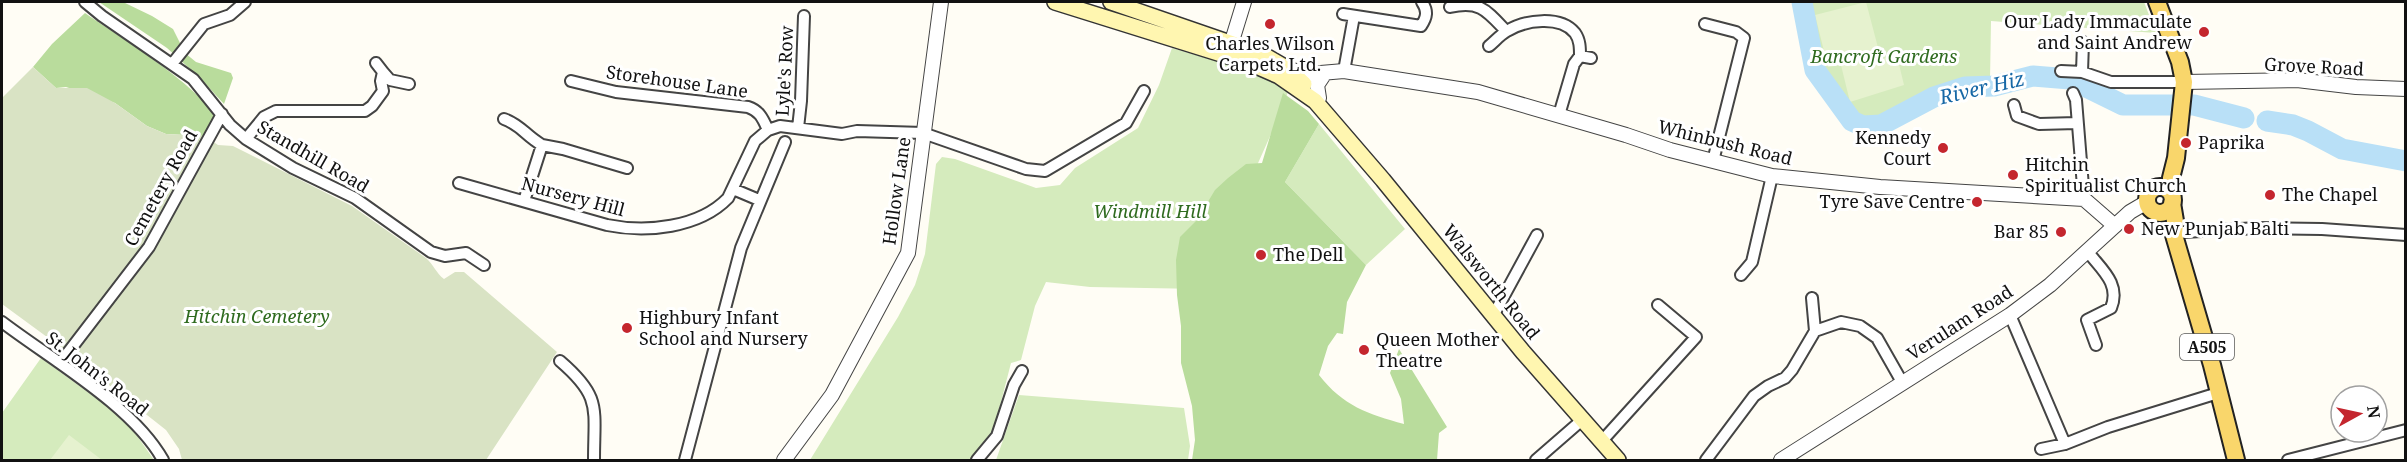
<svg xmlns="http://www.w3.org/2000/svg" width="2407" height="462" viewBox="0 0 2407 462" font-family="'Noto Serif',serif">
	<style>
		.green { fill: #d5ebbd }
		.forest { fill: #b9dc9c }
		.cemetery { fill: #d9e3c4 }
		.pitch { fill: #e6f2cf }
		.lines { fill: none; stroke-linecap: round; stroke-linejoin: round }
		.river { stroke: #b9e0f7; stroke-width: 21 }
		.minor-casing { stroke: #444; stroke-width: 14 }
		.tertiary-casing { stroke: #444; stroke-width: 16 }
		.secondary-casing { stroke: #333; stroke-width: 18 }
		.primary-casing { stroke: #222; stroke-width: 20 }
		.minor { stroke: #fff; stroke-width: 10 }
		.tertiary { stroke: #fff; stroke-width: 14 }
		.secondary { stroke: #fff6b0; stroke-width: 15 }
		.primary { stroke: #f9d66b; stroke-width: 16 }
		.poi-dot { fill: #c4262e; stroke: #fff; stroke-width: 2 }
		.labels { text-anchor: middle; stroke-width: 6; stroke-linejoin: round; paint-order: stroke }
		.shield { fill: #fff; stroke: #585858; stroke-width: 1.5 }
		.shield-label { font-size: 16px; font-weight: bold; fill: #111 }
		.poi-label { font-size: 18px; fill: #111; stroke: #fff; text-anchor: start }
		.park-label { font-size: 18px; font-style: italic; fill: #2f6b1f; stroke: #fff }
		.street-label { font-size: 18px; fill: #111; stroke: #fff }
		.water-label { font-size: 20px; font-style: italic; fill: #1768a6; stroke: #fff }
	</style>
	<rect width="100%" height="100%" fill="#fffdf5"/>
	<path class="green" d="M1809,2H2144L2156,33L1991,21L1990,81L1961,82L1932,92L1883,121L1856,118L1845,96L1824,70Z
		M1172,48L1226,64L1290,87L1275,125L1202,289L1090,287L1046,282L1035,306L1021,360L1011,363L994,429L970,460H810L898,317L915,285L925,254L936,164L942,157L955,159L1036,188L1060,185L1075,168L1138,128L1159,85Z
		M1319,124L1405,229L1366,265L1285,182Z
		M41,358L126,420L154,460H2V413Z
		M1019,395L1184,408L1190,446L1188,460H996Z"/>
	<path class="forest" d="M99,2H123L152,16L173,29L185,53L196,62L231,73L233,78L224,104L201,79L167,48Z
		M85,13C114,33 201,87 214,116L211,128L205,136L166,134L147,126L115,103L66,87L56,88L33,67L52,44Z
		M1283,93L1308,111L1319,124L1285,182L1366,265L1347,302L1343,334L1337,333L1328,346L1319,375C1343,406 1368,414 1404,424L1401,399L1390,373L1399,349L1447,427L1439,433L1437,460H1192L1195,440L1192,406L1181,363V326L1177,295L1176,260L1180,237L1197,220L1215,190L1228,178L1246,164L1262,163Z"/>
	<path class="cemetery" d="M33,67L56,88H87L115,103L147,126L166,134L205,136L218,145L233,146L352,206L426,258C434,265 436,273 444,279L455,272H464L557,352L486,460H182L179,449L166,430L62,348L2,304V98Z"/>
	<path class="pitch" d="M1866,2L1881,59L1897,56L1904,85L1850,102L1841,65L1828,67L1815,15Z
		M69,435L102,460H50Z"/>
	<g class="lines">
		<path class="river" d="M1802,2L1815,70L1852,121L1863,126L1881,125L1934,97L1965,87L1994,86L2033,76L2070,79L2123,105H2194L2244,118
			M2267,121L2293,125L2308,131L2342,149L2406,161"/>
		<g class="minor-casing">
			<path id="minor" d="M85,2L102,16L193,79L230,125L246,139L293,168L355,198L431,252L445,256L466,253L484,265
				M1450,7C1480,0 1487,11 1506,31
				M1343,14L1421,26C1427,17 1428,11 1422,2
				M1705,24L1736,32L1744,38L1713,161
				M1489,46C1495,41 1500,35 1507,31C1525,20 1560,15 1575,33C1580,40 1580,48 1580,56
				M172,64L204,24L230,15L245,2
				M1344,71L1354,16
				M2061,71L2082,72L2111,82H2184
				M383,72L390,80L409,84
				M2082,72L2083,42
				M571,81L616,92L748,107C760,111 763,119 768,130
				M2073,93L2076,100L2084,199
				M2014,105L2017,116L2039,124L2077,123
				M1559,115L1574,64L1580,56L1591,58
				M504,119C521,125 526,136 542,145L524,201
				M798,128L801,101L804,16
				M246,139L264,117L276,111H365L372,106L383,91L381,81L383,72L376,63
				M542,145L563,149L627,168
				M459,183L607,225C646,233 699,228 728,198L755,141L768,130L780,126L842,134L857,131L923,133L1026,169L1045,171L1126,123L1144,91
				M733,189L759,200
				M2174,235L2183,232L2259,228L2322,229L2406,235
				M2088,252C2101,269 2121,284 2111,308L2087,320L2096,345
				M1741,275L1752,262L1772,176
				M1812,298L1815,331
				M2010,315L2065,444
				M1493,316L1537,235
				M2,322C52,360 133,406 163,460
				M560,361C602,397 594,408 594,460
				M60,363L149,247L222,114
				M1601,442L1696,337L1658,305
				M2041,449L2065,444L2108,427L2218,393
				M685,460L741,248L785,142
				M977,460L997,436L1014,385L1022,371
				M1536,460L1582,420
				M1706,460L1754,396L1768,386L1785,378L1792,370L1815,331L1841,322L1860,326L1877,338L1902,382
				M2288,460L2406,430"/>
		</g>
		<g class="tertiary-casing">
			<path id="tertiary" d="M1228,54L1244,2
				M1288,69L1309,74L1344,71L1478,92L1626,135L1670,150L1772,176L1880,187L2084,199L2115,226
				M2184,82L2297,80L2356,87L2406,89
				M1319,98L1317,85L1325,73
				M784,460L832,395L908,253L941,2
				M1781,460L2010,315L2050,285L2130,212L2147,202"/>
		</g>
		<g class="secondary-casing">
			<path id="secondary" d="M1055,2L1247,62L1279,76L1315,101L1383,180L1523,352L1618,460
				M1111,2L1262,54L1288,69L1304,84"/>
		</g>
		<g class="primary-casing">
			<path id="primary" d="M2157,2L2180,62L2184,82L2176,158L2171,178L2172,196
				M2147 200a13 13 0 1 1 26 0a13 13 0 1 1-26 0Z
				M2172,203L2175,221L2174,235L2212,365L2236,460"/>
		</g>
		<use href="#minor" class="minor"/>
		<use href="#tertiary" class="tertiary"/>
		<use href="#secondary" class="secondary"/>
		<use href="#primary" class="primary"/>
	</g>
	<g class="poi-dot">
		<circle cx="1270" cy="24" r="6"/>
		<circle cx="2204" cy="32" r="6"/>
		<circle cx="2186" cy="143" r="6"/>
		<circle cx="1943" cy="148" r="6"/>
		<circle cx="2013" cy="175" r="6"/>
		<circle cx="2270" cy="195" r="6"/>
		<circle cx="1977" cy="202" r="6"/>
		<circle cx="2129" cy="229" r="6"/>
		<circle cx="2061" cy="232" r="6"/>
		<circle cx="1261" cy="255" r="6"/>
		<circle cx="627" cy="328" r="6"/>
		<circle cx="1364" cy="350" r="6"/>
	</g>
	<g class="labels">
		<rect class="shield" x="2180" y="334" width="54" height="26" rx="4.5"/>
		<g class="shield-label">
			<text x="2207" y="353">A505</text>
		</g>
		<g class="poi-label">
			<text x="2192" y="28" text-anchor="end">Our Lady Immaculate<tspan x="2192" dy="21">and Saint Andrew</tspan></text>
			<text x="1270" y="50" text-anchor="middle">Charles Wilson<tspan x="1270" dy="21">Carpets Ltd.</tspan></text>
			<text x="1931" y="144" text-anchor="end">Kennedy<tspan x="1931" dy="21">Court</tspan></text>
			<text x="2198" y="149">Paprika</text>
			<text x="2025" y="171">Hitchin<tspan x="2025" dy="21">Spiritualist Church</tspan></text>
			<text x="2282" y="201">The Chapel</text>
			<text x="1965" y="208" text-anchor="end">Tyre Save Centre</text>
			<text x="2141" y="235">New Punjab Balti</text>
			<text x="2049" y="238" text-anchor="end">Bar 85</text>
			<text x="1273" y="261">The Dell</text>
			<text x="639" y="324">Highbury Infant<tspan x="639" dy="21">School and Nursery</tspan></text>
			<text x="1376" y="346">Queen Mother<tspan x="1376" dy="21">Theatre</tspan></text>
		</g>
		<g class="park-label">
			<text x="1884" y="63">Bancroft Gardens</text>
			<text x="1150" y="218">Windmill Hill</text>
			<text x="257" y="323">Hitchin Cemetery</text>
		</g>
		<g class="street-label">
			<text transform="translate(2314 67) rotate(3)" y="6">Grove Road</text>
			<text transform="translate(785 71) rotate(-87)" y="6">Lyle's Row</text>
			<text transform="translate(677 82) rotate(8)" y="6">Storehouse Lane</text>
			<text transform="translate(1725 143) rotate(14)" y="6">Whinbush Road</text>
			<text transform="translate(313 157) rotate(30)" y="6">Standhill Road</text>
			<text transform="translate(161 188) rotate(-61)" y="6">Cemetery Road</text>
			<text transform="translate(897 191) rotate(-82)" y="6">Hollow Lane</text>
			<text transform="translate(573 197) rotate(15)" y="6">Nursery Hill</text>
			<text transform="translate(1491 282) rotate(51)" y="6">Walsworth Road</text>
			<text transform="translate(1960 323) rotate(-33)" y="6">Verulam Road</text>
			<text transform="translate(97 374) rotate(38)" y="6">St. John's Road</text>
		</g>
		<g class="water-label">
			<text transform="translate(1982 88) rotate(-13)" y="7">River Hiz</text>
		</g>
	</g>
	<rect width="2407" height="462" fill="none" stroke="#111111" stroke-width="6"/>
	<g transform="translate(2359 414) rotate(82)"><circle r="28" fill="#ffffff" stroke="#a0a0a0" stroke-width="1.5"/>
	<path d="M0-4.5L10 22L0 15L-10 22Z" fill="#c4262e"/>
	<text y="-9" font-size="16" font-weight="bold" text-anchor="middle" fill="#111111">N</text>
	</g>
</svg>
